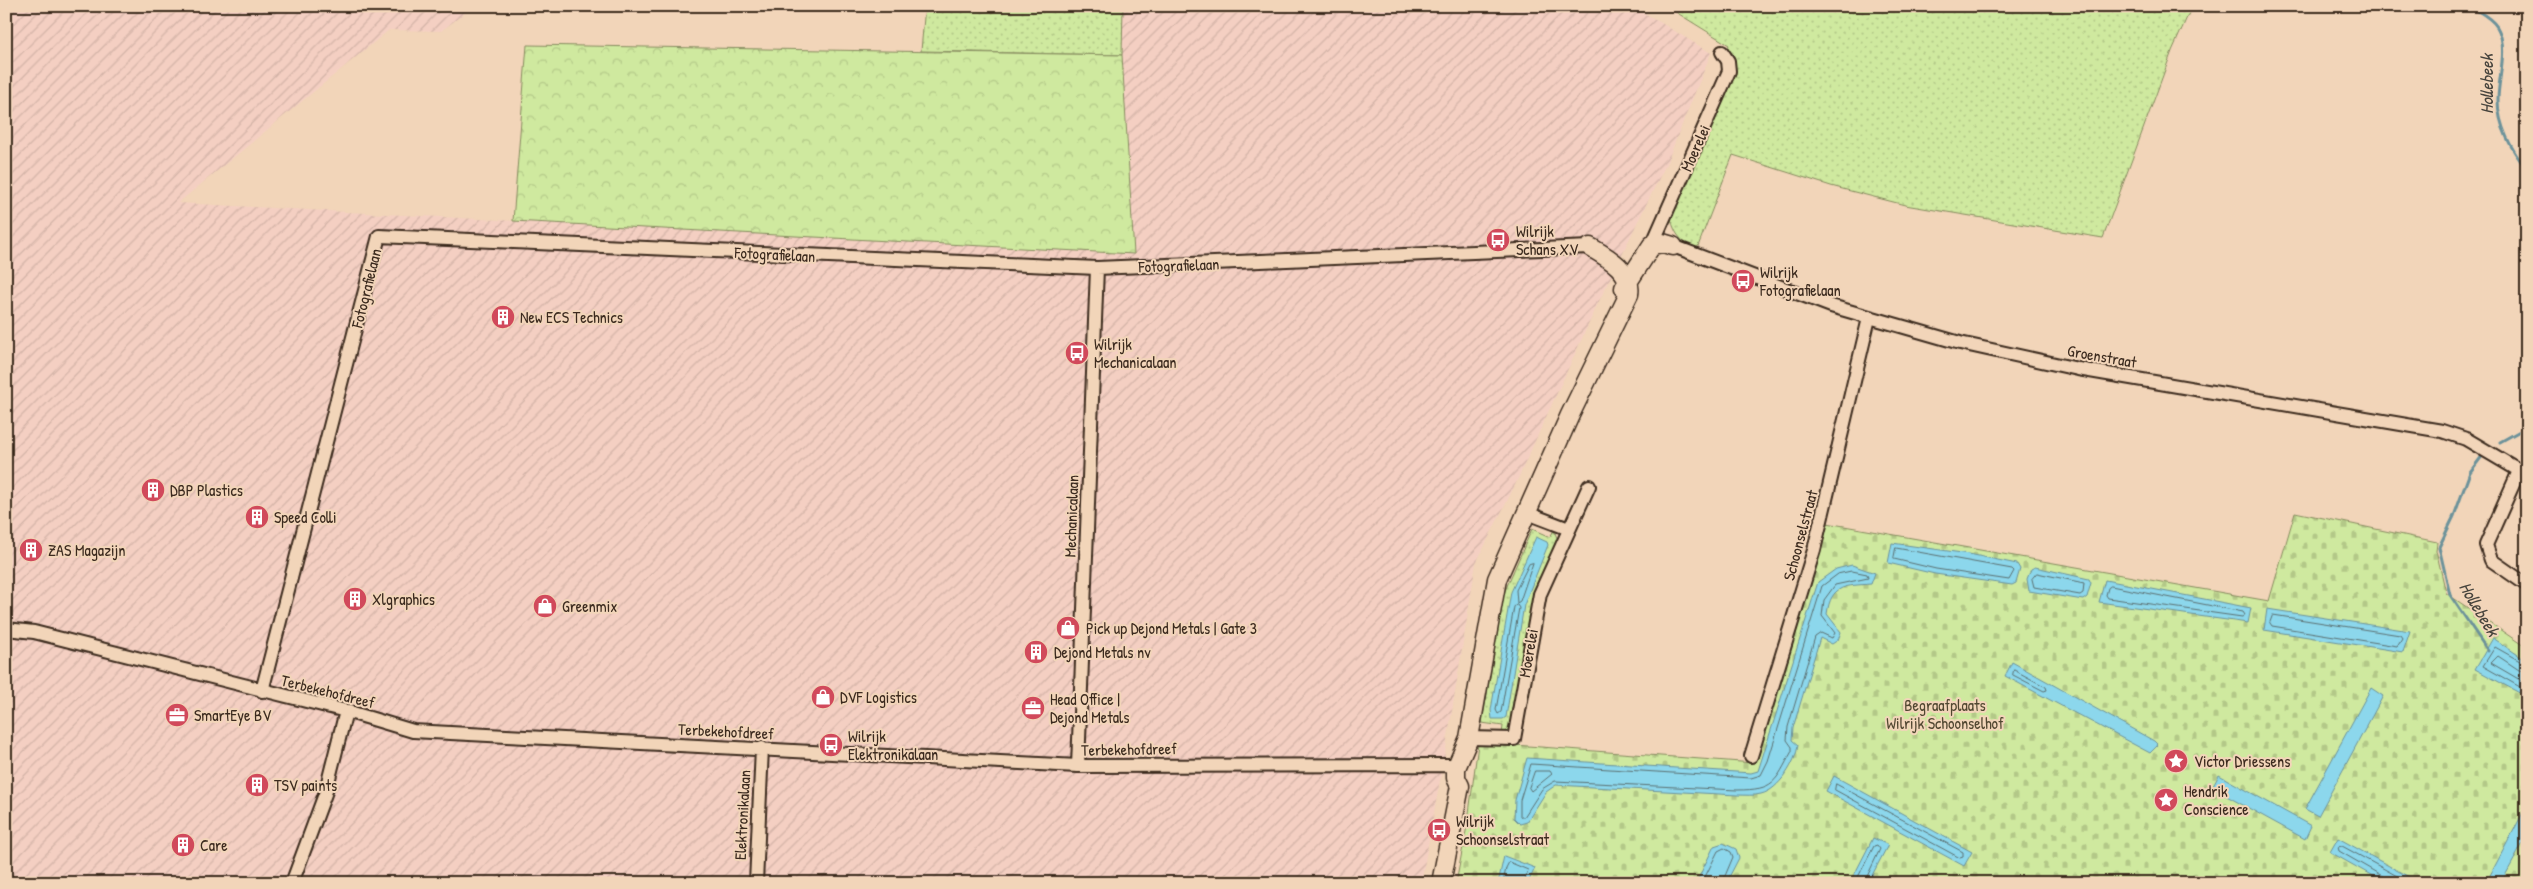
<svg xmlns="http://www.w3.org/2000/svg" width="2533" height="889" viewBox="0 0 2533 889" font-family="'Patrick Hand',sans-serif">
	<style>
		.industrial { fill: url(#industrial-furrows) }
		.grass { fill: url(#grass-dots); stroke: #858a5e }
		.forest { fill: url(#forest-crowns); stroke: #858a5e }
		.cemetery { fill: url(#cemetery-stones); stroke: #858a5e }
		.water { fill: #8cd7ec; stroke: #6c929a }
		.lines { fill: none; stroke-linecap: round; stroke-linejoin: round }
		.shore { stroke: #5b6f70; stroke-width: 1 }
		.stream { stroke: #6c929a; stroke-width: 3 }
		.street-casing { stroke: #3b2a1e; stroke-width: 16 }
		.secondary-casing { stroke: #3b2a1e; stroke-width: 21 }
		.street { stroke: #f2d5b9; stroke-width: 12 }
		.secondary { stroke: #f2d5b9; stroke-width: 18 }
		.labels { text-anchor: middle; stroke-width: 4; stroke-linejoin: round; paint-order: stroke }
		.street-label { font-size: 16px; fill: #3b2a1e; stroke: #f2d5b9 }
		.poi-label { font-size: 16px; fill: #3b2a1e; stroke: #f2d5b9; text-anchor: start }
		.park-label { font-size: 16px; fill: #514731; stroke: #f2d5b9 }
		.water-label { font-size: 18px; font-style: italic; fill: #47443d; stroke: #f2d5b9 }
	</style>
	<defs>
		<pattern id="industrial-furrows" width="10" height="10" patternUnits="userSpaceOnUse" patternTransform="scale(1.25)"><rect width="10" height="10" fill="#f4cfc2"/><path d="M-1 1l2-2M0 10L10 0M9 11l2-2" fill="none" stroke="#d2b2a6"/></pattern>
		<pattern id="grass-dots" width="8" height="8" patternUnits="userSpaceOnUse" patternTransform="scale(1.25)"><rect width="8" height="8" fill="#cfe99f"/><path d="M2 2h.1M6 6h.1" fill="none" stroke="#b3c888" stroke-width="1.8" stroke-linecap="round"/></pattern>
		<pattern id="forest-crowns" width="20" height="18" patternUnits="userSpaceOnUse" patternTransform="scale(1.25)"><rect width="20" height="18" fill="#cfe99f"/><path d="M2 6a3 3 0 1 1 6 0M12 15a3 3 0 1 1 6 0" fill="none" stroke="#b3c888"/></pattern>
		<pattern id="cemetery-stones" width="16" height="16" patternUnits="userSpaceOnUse" patternTransform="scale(1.25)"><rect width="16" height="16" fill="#cfe99f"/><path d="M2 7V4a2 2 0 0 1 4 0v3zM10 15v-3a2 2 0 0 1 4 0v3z" fill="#b3c888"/></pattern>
	</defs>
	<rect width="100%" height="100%" fill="#f2d5b9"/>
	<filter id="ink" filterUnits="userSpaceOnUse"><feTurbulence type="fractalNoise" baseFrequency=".02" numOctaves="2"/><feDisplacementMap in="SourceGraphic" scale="10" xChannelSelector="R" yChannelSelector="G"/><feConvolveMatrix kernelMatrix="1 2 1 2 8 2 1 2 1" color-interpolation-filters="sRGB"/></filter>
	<g filter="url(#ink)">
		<path class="industrial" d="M6,6H474L441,31L389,30L178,203L1134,254L1122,55L1123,6H1633L1711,53L1667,162L1600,299L1516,483L1476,563L1446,748L1421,883H6Z"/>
		<path class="grass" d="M925,6H1123L1122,55L921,51Z
			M1666,6H2192L2172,51L2103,238L1905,205L1831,186L1733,155L1697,249C1682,243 1675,235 1671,219L1736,73L1721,63L1729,45Z
			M1532,529L1550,537L1554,530L1558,541L1511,728L1502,734L1503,726L1482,723L1504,593Z"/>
		<path class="forest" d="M527,45L1122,55L1134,254L513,221Z"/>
		<path class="cemetery" d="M2295,512L2437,542L2436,550L2446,593L2527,648V883H1456L1468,821L1478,744L1514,745L1754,763L1827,523L2269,601Z"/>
		<path class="water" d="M1536,537L1547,542L1548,545L1524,605L1506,717L1503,719H1492L1491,710L1511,592Z
			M1892,543L1969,554L2017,564L2020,569L2016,583L2012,585L1935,574L1888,563Z
			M1852,565L1875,573L1871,584C1846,586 1831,584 1827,614L1841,632L1838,640L1832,644L1820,638L1793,728L1792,740L1798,745C1796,762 1779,790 1761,794C1754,796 1745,795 1737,795L1556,785L1546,792L1527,822L1520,824L1514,818L1515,800L1527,758L1751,773L1758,771L1818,582L1836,569Z
			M2035,567L2089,579L2091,583L2087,597L2083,600L2029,591L2027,579L2031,569Z
			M2105,580L2251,608L2248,623L2099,602Z
			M2267,609L2410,631L2403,652L2264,630Z
			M2493,638L2527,661V697L2475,669Z
			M2012,662L2154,741L2158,745L2150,753L2005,676Z
			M2371,688L2383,696L2318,816L2305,809Z
			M2219,775L2311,826L2305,839L2212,788Z
			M1834,776L1972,852L1964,866L1826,791Z
			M2527,805V836L2501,883H2486Z
			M1873,838L1888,845L1868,883H1850Z
			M2338,838L2420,883H2385L2330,852Z
			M1723,843L1736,849L1739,858L1726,883H1696L1714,846Z
			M1504,856L1535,868L1528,883H1498Z"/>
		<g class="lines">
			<path class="shore" d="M1896,548L2012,569L2014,571L2009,580L1936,569L1894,559Z
				M1533,563L1520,601L1517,603L1516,590L1529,564Z
				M1852,571L1867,574L1868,578L1835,585L1824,600L1822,616L1835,633L1832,638L1821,633L1815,637L1788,727L1787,740L1792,747V751C1775,782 1775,790 1737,790L1555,781L1542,789L1524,817H1520V800L1531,764L1751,778L1761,775L1768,761L1822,586L1838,574Z
				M2037,573L2084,583L2083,593L2080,595L2034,587L2032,579Z
				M2111,586L2243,612L2245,615L2242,617L2108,598L2106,595L2108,588Z
				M1517,605L1519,608L1501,712L1498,714L1496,710L1514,607Z
				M2273,615L2400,635L2402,638L2397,646L2272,626L2270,623Z
				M2527,665L2495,647L2483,666L2527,691
				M2014,670L2046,687L2047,690L2044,691L2013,675Z
				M2527,671L2519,670L2498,656L2491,663L2527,684
				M1535,771H1550L1552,774L1531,791L1529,788Z
				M1836,784L1963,852V857L1960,858L1835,790Z
				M1503,883L1506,868L1509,862L1528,870L1524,883
				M1702,883L1718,851L1724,848L1731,852L1733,857L1722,883
				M1855,883L1874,846L1877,845L1880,849L1864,883
				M2386,883L2384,877L2339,851L2338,847L2342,846L2410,883"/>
			<path class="stream" d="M2470,6C2479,12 2492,18 2497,27C2509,47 2498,78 2498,100C2498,125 2511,150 2527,169
				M2500,442L2527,427
				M2483,455L2470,472L2454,516L2439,547L2450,595L2488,651"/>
			<g class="street-casing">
				<path id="street" d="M1652,245L1729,71L1728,61L1722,52
					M1673,246L1831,306L1960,343L2078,369L2442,431L2466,439L2527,475
					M2519,471L2486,545L2491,560L2527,585
					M1527,513L1569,529
					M6,629L34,632L346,711L413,731L1078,766L1449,765L1456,768
					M262,691L379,236L1097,268L1590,247
					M1469,738L1514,739L1540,594L1589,486
					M1751,756L1814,550L1869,318
					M1078,766L1097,268
					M292,883L325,794L346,711
					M756,883L762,748"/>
			</g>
			<g class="secondary-casing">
				<path id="secondary" d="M1624,288L1652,245L1663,243L1673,246
					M1441,883L1460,786L1456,778V768L1469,738L1497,579L1570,415L1629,294C1633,271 1607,257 1590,247"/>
			</g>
			<use href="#street" class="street"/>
			<use href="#secondary" class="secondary"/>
		</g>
	</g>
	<defs>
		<g id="bus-disc" transform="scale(1.25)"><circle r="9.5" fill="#d1495b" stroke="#f2d5b9"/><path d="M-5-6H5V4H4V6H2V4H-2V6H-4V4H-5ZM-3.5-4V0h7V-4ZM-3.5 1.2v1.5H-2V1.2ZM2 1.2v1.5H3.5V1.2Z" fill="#fff"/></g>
		<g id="building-disc" transform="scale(1.25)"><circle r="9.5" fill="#d1495b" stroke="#f2d5b9"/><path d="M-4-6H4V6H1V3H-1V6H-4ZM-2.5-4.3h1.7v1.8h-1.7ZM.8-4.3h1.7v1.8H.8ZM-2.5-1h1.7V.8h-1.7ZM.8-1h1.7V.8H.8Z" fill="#fff"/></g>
		<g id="shop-disc" transform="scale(1.25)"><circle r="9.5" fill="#d1495b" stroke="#f2d5b9"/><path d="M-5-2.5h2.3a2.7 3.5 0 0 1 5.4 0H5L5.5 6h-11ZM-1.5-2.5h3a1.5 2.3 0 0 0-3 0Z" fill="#fff"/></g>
		<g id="office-disc" transform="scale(1.25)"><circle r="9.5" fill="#d1495b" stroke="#f2d5b9"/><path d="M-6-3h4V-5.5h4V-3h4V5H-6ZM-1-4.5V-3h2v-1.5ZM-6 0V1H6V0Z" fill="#fff"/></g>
		<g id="sight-disc" transform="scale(1.25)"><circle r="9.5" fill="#d1495b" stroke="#f2d5b9"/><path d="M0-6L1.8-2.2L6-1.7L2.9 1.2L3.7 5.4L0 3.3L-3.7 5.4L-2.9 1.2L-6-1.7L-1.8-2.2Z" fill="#fff"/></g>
	</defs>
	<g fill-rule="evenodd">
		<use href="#bus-disc" x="1498" y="240"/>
		<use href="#bus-disc" x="1743" y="281"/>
		<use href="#building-disc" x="503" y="317"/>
		<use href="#bus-disc" x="1077" y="353"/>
		<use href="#building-disc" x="153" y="490"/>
		<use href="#building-disc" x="257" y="517"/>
		<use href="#building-disc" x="31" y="550"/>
		<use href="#building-disc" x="355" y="599"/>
		<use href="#shop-disc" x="545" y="606"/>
		<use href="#shop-disc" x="1068" y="628"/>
		<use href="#building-disc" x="1036" y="652"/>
		<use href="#shop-disc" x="823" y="697"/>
		<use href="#office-disc" x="1033" y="708"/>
		<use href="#office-disc" x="177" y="715"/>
		<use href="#bus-disc" x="831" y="745"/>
		<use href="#sight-disc" x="2176" y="761"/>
		<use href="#building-disc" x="257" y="785"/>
		<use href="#sight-disc" x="2166" y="800"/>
		<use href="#bus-disc" x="1439" y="830"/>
		<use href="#building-disc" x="183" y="845"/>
	</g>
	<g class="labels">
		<g class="street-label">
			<text transform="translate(1695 148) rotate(-66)" y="6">Moerelei</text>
			<text transform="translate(775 254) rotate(3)" y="6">Fotografielaan</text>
			<text transform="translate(1179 265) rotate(-2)" y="6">Fotografielaan</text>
			<text transform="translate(366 288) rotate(-76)" y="6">Fotografielaan</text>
			<text transform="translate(2102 356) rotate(10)" y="6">Groenstraat</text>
			<text transform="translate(1071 516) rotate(-88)" y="6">Mechanicalaan</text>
			<text transform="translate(1800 535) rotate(-75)" y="6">Schoonselstraat</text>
			<text transform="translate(1528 653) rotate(-80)" y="6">Moerelei</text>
			<text transform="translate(328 691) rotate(14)" y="6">Terbekehofdreef</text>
			<text transform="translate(726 731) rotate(3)" y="6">Terbekehofdreef</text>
			<text transform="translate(1129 749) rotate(-1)" y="6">Terbekehofdreef</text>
			<text transform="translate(742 815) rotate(-87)" y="6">Elektronikalaan</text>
		</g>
		<g class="poi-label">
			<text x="1516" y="237">Wilrijk<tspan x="1516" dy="18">Schans XV</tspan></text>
			<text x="1760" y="278">Wilrijk<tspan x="1760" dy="18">Fotografielaan</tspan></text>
			<text x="520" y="323">New ECS Technics</text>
			<text x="1094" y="350">Wilrijk<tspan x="1094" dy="18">Mechanicalaan</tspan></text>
			<text x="170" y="496">DBP Plastics</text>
			<text x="274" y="523">Speed Colli</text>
			<text x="48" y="556">ZAS Magazijn</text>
			<text x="372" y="605">Xlgraphics</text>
			<text x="562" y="612">Greenmix</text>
			<text x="1086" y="634">Pick up Dejond Metals | Gate 3</text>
			<text x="1054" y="658">Dejond Metals nv</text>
			<text x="840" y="703">DVF Logistics</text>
			<text x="1050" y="705">Head Office |<tspan x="1050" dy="18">Dejond Metals</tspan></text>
			<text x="194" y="721">SmartEye BV</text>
			<text x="848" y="742">Wilrijk<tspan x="848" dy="18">Elektronikalaan</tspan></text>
			<text x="2194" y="767">Victor Driessens</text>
			<text x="274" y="791">TSV paints</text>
			<text x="2184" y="797">Hendrik<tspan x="2184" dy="18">Conscience</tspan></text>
			<text x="1456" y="827">Wilrijk<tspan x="1456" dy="18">Schoonselstraat</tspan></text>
			<text x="200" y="851">Care</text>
		</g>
		<g class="park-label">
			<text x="1945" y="711">Begraafplaats<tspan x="1945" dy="18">Wilrijk Schoonselhof</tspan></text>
		</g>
		<g class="water-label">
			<text transform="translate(2487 84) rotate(-90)" y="6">Hollebeek</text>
			<text transform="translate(2479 609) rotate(59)" y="6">Hollebeek</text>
		</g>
	</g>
	<rect width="2533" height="889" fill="none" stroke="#f2d5b9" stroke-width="25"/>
	<rect x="12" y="12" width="2508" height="864" fill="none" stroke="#3b2a1e" stroke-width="2" filter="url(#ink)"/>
</svg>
